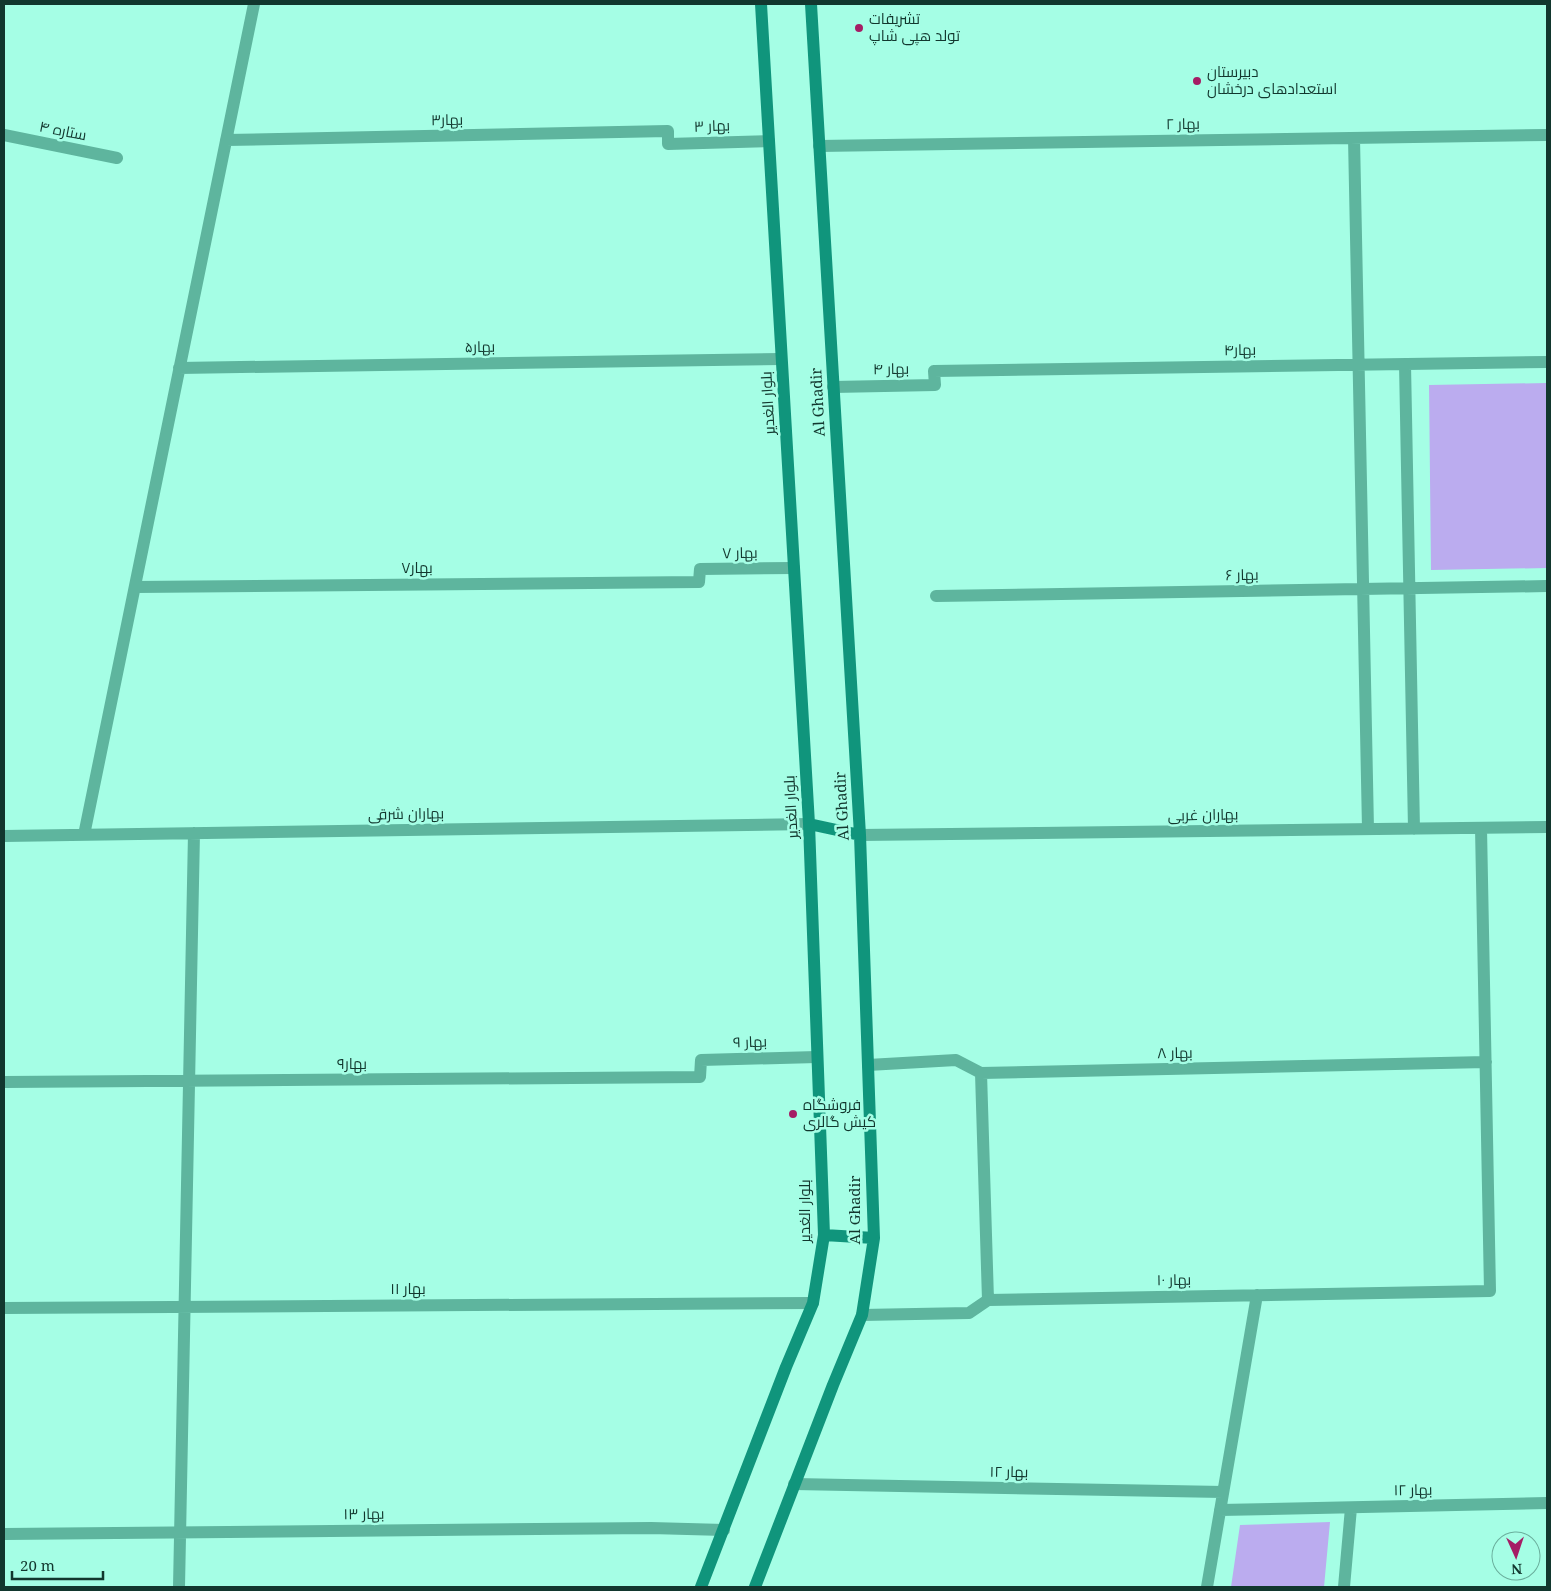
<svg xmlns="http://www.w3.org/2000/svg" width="1551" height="1591" viewBox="0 0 1551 1591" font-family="'Noto Serif',Cairo,serif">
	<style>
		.green { fill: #bbacef }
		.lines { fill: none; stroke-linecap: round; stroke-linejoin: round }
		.minor { stroke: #5eb59e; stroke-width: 12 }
		.secondary { stroke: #10957c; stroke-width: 12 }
		.poi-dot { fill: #a51d65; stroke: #a5fee5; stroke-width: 2 }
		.labels { text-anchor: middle; stroke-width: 5; stroke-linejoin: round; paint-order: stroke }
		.poi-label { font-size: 15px; fill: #12372e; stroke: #a5fee5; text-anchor: start }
		.street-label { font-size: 15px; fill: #12372e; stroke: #a5fee5 }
	</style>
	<rect width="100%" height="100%" fill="#a5fee5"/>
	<path class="green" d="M1547,383V568L1431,570L1429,385Z
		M1330,1522L1324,1587H1231L1240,1525Z"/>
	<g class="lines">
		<path class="minor" d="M4,135L117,158
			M1354,138L1368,829
			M226,140L668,131V144L769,141
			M819,146L1547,135
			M1405,364L1414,829
			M179,368L781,359
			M833,387L935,385L934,371L1547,362
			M135,587L699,582L700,569L794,568
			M936,596L1547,586
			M84,835L254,4
			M860,835L1547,827
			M4,836L809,824
			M868,1065L956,1060L981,1073L1486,1062
			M981,1073L988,1300L1490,1291L1481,828
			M4,1082L700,1077L701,1060L817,1057
			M4,1308L813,1303
			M862,1315L969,1313L988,1300H996
			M794,1484L1223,1492
			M1220,1510L1547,1503
			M4,1534L651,1528L724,1530
			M179,1587L194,833
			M1207,1587L1257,1295
			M1344,1587L1351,1508"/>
		<path class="secondary" d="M809,824L860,835
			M824,1235L874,1238
			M701,1587L786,1367L813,1303L824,1235L809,824L761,4
			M755,1587L833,1385L862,1315L874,1238L860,835L811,4"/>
	</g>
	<g class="poi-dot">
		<circle cx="859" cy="28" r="5"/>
		<circle cx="1197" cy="81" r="5"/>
		<circle cx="793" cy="1114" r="5"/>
	</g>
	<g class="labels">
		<g class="poi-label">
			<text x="869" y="24">تشریفات<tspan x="869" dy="17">تولد هپی شاپ</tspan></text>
			<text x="1207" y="77">دبیرستان<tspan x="1207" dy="17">استعدادهای درخشان</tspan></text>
			<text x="803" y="1110">فروشگاه<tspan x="803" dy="17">کیش گالری</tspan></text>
		</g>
		<g class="street-label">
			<text transform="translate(447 120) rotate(-1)" y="5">بهار۳</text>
			<text transform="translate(1183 124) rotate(-1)" y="5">بهار ۲</text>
			<text transform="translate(712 126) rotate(-2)" y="5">بهار ۳</text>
			<text transform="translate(63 131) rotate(11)" y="5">ستاره ۴</text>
			<text transform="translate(480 347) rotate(-1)" y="5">بهار۵</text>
			<text transform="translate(1240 350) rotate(-1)" y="5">بهار۴</text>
			<text transform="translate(891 369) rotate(-1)" y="5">بهار ۴</text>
			<text transform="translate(818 402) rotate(-93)" y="5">Al Ghadir</text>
			<text transform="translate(768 403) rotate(-93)" y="5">بلوار الغدیر</text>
			<text transform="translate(740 553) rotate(-1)" y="5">بهار ۷</text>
			<text x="417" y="573">بهار۷</text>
			<text transform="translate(1242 575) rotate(-1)" y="5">بهار ۶</text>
			<text transform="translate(842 806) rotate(-93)" y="5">Al Ghadir</text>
			<text transform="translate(791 807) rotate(-93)" y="5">بلوار الغدیر</text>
			<text transform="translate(406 814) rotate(-1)" y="5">بهاران شرقی</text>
			<text transform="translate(1203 815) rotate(-1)" y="5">بهاران غربی</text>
			<text transform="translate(750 1042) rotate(-2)" y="5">بهار ۹</text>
			<text transform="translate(1175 1053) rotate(-1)" y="5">بهار ۸</text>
			<text x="352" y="1069">بهار۹</text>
			<text transform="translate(855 1210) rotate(-90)" y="5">Al Ghadir</text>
			<text transform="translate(805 1211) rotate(-90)" y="5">بلوار الغدیر</text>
			<text transform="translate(1174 1280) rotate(-1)" y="5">بهار ۱۰</text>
			<text x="408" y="1294">بهار ۱۱</text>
			<text transform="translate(1009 1472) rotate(1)" y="5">بهار ۱۲</text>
			<text transform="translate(1413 1490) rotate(-1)" y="5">بهار ۱۲</text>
			<text transform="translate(364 1514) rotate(-1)" y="5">بهار ۱۳</text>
		</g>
	</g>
	<rect width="1551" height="1591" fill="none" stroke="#12372e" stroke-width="10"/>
	<g transform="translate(1516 1556) rotate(177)"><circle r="24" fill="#a5fee5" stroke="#6aae9c"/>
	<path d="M0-4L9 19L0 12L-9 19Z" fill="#a51d65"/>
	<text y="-8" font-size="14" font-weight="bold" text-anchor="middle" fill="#12372e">N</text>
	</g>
	<path d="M12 1571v8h91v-8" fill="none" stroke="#12372e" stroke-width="2.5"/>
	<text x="20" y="1571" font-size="15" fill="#12372e" stroke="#a5fee5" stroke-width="4" paint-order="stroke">20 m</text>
</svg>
